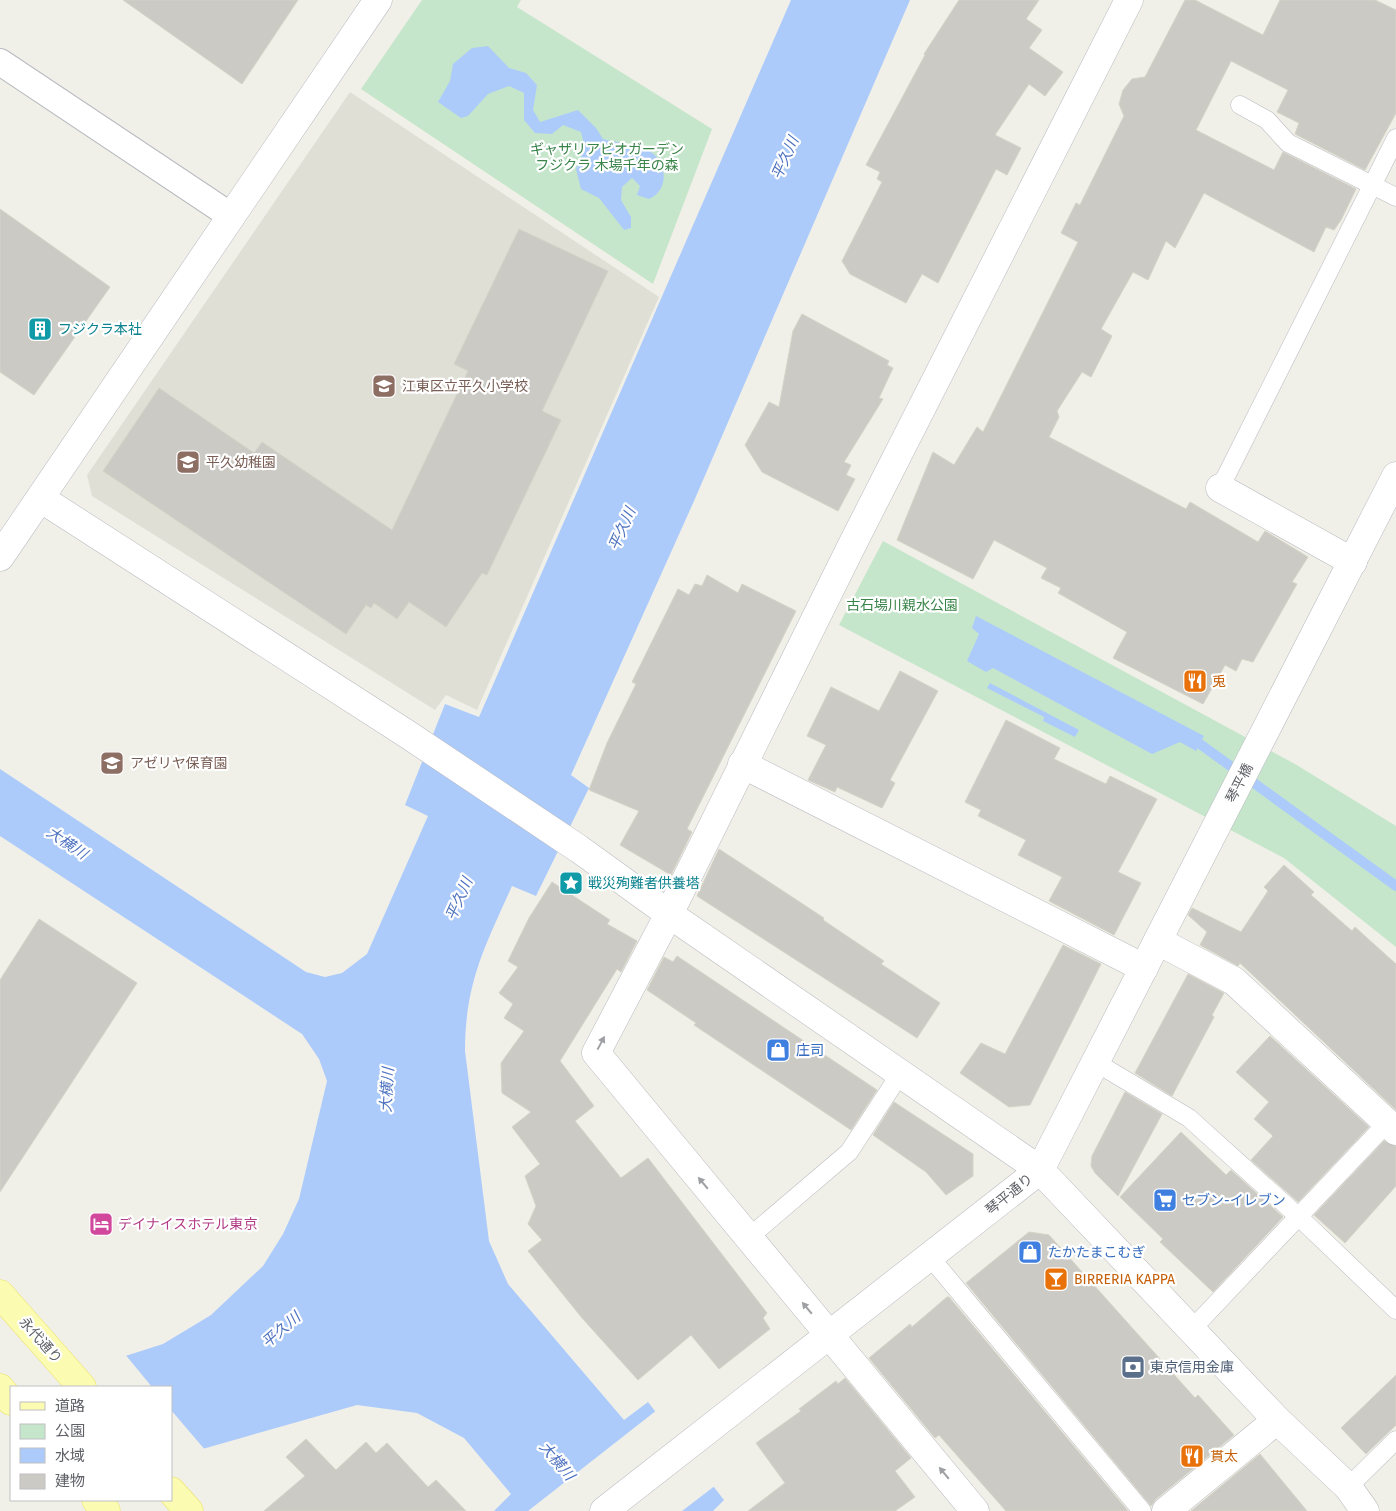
<svg xmlns="http://www.w3.org/2000/svg" width="1396" height="1511" viewBox="0 0 1396 1511" font-family="'Fira Sans','Noto Sans JP',sans-serif">
	<style>
		.education { fill: #e0dfd6 }
		.green { fill: #c5e6cb }
		.water { fill: #accbfb }
		.pier { fill: #f0f0e8 }
		.lines { fill: none; stroke-linecap: round; stroke-linejoin: round }
		.stream { stroke: #accbfb; stroke-width: 10 }
		.building { fill: #cccac4; stroke: #d5d3c6 }
		.service-casing { stroke: #b9bbc0; stroke-width: 19 }
		.pedestrian-casing { stroke: #b9bbc0; stroke-width: 28 }
		.minor-casing { stroke: #b9bbc0; stroke-width: 29 }
		.tertiary-casing { stroke: #b9bbc0; stroke-width: 29 }
		.primary-casing { stroke: #ecde65; stroke-width: 29 }
		.service { stroke: #fff; stroke-width: 18 }
		.pedestrian { stroke: #fff; stroke-width: 26 }
		.minor { stroke: #fff; stroke-width: 28 }
		.tertiary { stroke: #fff; stroke-width: 28 }
		.primary { stroke: #fbfcb1; stroke-width: 28 }
		.oneway { fill: #9fa0a4 }
		.labels { text-anchor: middle; stroke-width: 4.5; stroke-linejoin: round; paint-order: stroke }
		.park-label { font-size: 14px; fill: #398449; stroke: #fff }
		.culture-label { font-size: 14px; fill: #0d838f; stroke: #fff; text-anchor: start }
		.education-label { font-size: 14px; fill: #785e54; stroke: #fff; text-anchor: start }
		.food-label { font-size: 14px; fill: #c56008; stroke: #fff; text-anchor: start }
		.street-label { font-size: 14px; fill: #5f6167; stroke: #fff }
		.shop-label { font-size: 14px; fill: #366cbe; stroke: #fff; text-anchor: start }
		.hotel-label { font-size: 14px; fill: #b23c85; stroke: #fff; text-anchor: start }
		.service-label { font-size: 14px; fill: #4e5e75; stroke: #fff; text-anchor: start }
		.water-label { font-size: 15px; font-style: italic; fill: #4e72c0; stroke: #fff }
	</style>
	<rect width="100%" height="100%" fill="#f0f0e8"/>
	<path class="education" d="M350,92L659,297L477,710L446,695L435,710L92,496L87,475Z"/>
	<path class="green" d="M422,0H521L517,7L712,129L653,284L361,89Z
		M883,541L1295,764L1396,826V947L1284,858L839,625Z"/>
	<path class="water" d="M791,0H910L694,501L571,775L589,788L536,896L512,886C485,946 465,983 465,1051L489,1241L508,1284L624,1420L648,1402L724,1500L713,1511H494L511,1494L464,1438L417,1413L357,1405L171,1458V1387H28L163,1344L211,1315L263,1266L283,1234L299,1199L327,1081L319,1059L302,1034L0,836V769L306,972L325,977L342,973L367,954L428,816L405,805L445,704L479,717Z
		M488,46L509,68L526,73L537,85L533,110L540,122L578,110L596,128L603,139C614,142 637,145 646,149C667,159 671,189 649,199L637,195L640,186L632,178L622,187L621,200L631,217V228L624,230L599,198L581,189L576,169L585,148L581,132L563,125L552,134L535,133L524,120V93L509,86L488,94L468,116L461,118L438,102L450,81L453,64L472,48Z
		M976,616L1204,736L1196,751L1180,742L1152,754L993,668L986,672L967,661L979,634L972,628Z
		M990,683L1079,730L1075,737L1043,721L1044,717L987,688Z"/>
	<path class="pier" d="M124,1353L152,1387H26L28,1385Z
		M11,1390V1494L0,1481V1394Z
		M171,1410L206,1451L171,1460Z
		M657,1410L716,1485L682,1511H528Z"/>
	<g class="lines">
		<path class="stream" d="M1200,744L1396,886"/>
	</g>
	<path class="building" d="M123,0H298L242,84Z
		M959,0H1039L1026,19L1042,30L1029,48L1063,72L1045,96L1029,84L995,135L1021,148L1007,175L996,169L938,283L922,274L906,303L850,274L842,261L882,182L877,179L880,172L866,165L925,55L924,54Z
		M1185,0H1195L1263,35L1280,0H1375L1396,10V113L1365,170L1295,134L1299,123L1277,112L1288,90L1231,61L1196,130L1274,170L1283,152L1356,189L1341,220L1334,230L1326,227L1314,252L1204,193L1175,248L1166,241L1148,280L1133,272L1101,329L1112,336L1091,377L1082,372L1057,411L1059,417L1049,437L1186,509L1190,502L1258,542L1265,531L1308,557L1292,582L1297,584L1253,662L1242,659L1236,671L1225,665L1203,704L1113,658L1127,632L1058,593L1061,588L1041,578L1047,568L994,540L973,579L897,540L933,452L954,465L977,427L983,432L1078,242L1061,233L1076,203L1080,205L1124,116L1119,104L1123,90L1132,79L1145,77Z
		M0,209L110,287L34,395L0,372Z
		M519,229L608,271L542,411L561,420L487,575L482,573L446,627L409,602L397,619L374,603L371,608L366,605L346,634L103,471L159,388L254,453L262,442L392,530L468,371L454,364Z
		M802,314L889,361L887,365L893,368L879,398L883,399L844,462L851,465L846,475L855,479L838,511L762,472L745,445L769,402L779,407L793,331Z
		M707,575L738,593L742,584L796,611L687,829L692,832L671,875L620,845L639,811L589,790L607,743L636,684L632,682L678,589L689,595L695,584L702,586Z
		M900,671L938,691L890,780L895,783L882,808L837,787L835,792L808,780L826,745L807,736L831,687L879,711Z
		M1006,720L1060,748L1054,759L1106,784L1110,776L1157,799L1118,872L1141,883L1114,935L1049,901L1062,877L1018,855L1026,840L978,816L981,810L965,802Z
		M719,849L824,918L823,920L884,961L881,964L940,1003L917,1038L697,896Z
		M1284,865L1314,892L1311,895L1352,931L1355,927L1396,964V1110L1240,963L1238,966L1200,945L1207,932L1188,915L1192,908L1241,932L1268,891L1264,887Z
		M552,882L610,920L607,924L637,941L621,972L617,969L560,1061L594,1106L575,1121L621,1178L648,1158L767,1313L763,1318L770,1329L719,1369L691,1335L638,1380L582,1318L528,1251L542,1240L528,1224L536,1206L525,1176L540,1164L512,1127L531,1112L502,1093L501,1063L524,1031L504,1018L513,1004L499,993L518,967L508,961L529,918Z
		M39,919L137,983L0,1192V980Z
		M1063,945L1101,964L1030,1105L1009,1107L960,1073L981,1043L1005,1054Z
		M677,956L877,1090L851,1130L694,1025L696,1023L647,990L664,957L673,962Z
		M1188,974L1224,993L1212,1015L1214,1017L1172,1096L1135,1073Z
		M1270,1036L1369,1127L1298,1202L1251,1160L1273,1136L1254,1119L1269,1102L1236,1072Z
		M1125,1092L1162,1114L1118,1196L1095,1173L1091,1166L1092,1156Z
		M894,1102L973,1154V1176L946,1195L926,1172L873,1135Z
		M1181,1132L1226,1175L1231,1170L1283,1217L1213,1292L1160,1242L1163,1239L1120,1197Z
		M1384,1141L1396,1146V1186L1345,1243L1314,1215Z
		M1029,1232L1049,1235L1195,1398L1198,1395L1234,1435L1156,1499L1151,1506L966,1283Z
		M947,1297H949L1128,1511H1006L939,1435L935,1438L869,1358L910,1324L912,1327Z
		M1396,1375V1425L1366,1454L1341,1428Z
		M845,1378L911,1458L895,1471L915,1497L895,1511H748L785,1483L756,1443L801,1411L799,1409L836,1381L838,1384Z
		M306,1439L336,1470L366,1442L376,1453L387,1443L428,1487L436,1480L466,1511H264L305,1476L286,1457Z
		M1260,1454L1307,1511H1191Z"/>
	<g class="lines">
		<g class="service-casing">
			<path id="service" d="M1240,105L1267,120L1288,143L1396,197
				M1220,488L1396,138
				M1095,1062L1189,1118L1300,1218L1396,1310
				M748,1238L849,1152L900,1074
				M930,1257L1142,1511
				M1192,1329L1387,1123
				M1348,1487L1396,1440"/>
		</g>
		<g class="pedestrian-casing">
			<path id="pedestrian" d="M0,62L231,216"/>
		</g>
		<g class="minor-casing">
			<path id="minor" d="M1220,488L1353,562
				M742,764L1144,968
				M1158,941L1234,981L1396,1131
				M975,1511L596,1053L669,914L852,545L1129,0
				M1166,1511L1277,1420"/>
		</g>
		<g class="tertiary-casing">
			<path id="tertiary" d="M40,498L407,734L579,849L669,914L1040,1170L1277,1420L1348,1487L1365,1511
				M0,557L378,0
				M604,1511L1040,1170L1396,476"/>
		</g>
		<g class="primary-casing">
			<path id="primary" d="M0,1294L82,1387
				M0,1388L11,1401
				M171,1491L189,1511
				M96,1500L106,1511"/>
		</g>
		<use href="#service" class="service"/>
		<use href="#pedestrian" class="pedestrian"/>
		<use href="#minor" class="minor"/>
		<use href="#tertiary" class="tertiary"/>
		<use href="#primary" class="primary"/>
	</g>
	<defs><path id="oneway-solid" d="M-6-.8H1V-3.2L6.5 0L1 3.2V.8H-6Z" transform="scale(1.25)"/></defs>
	<g class="oneway">
		<use href="#oneway-solid" transform="translate(601 1043) rotate(-62)"/>
		<use href="#oneway-solid" transform="translate(703 1183) rotate(-130)"/>
		<use href="#oneway-solid" transform="translate(807 1308) rotate(-130)"/>
		<use href="#oneway-solid" transform="translate(944 1473) rotate(-130)"/>
	</g>
	<defs>
		<g id="building-square" transform="scale(1.25)"><rect x="-9" y="-9" width="18" height="18" rx="4" fill="#0f9aa8" stroke="#fff"/><path d="M-4-6H4V6H1V3H-1V6H-4ZM-2.5-4.3h1.7v1.8h-1.7ZM.8-4.3h1.7v1.8H.8ZM-2.5-1h1.7V.8h-1.7ZM.8-1h1.7V.8H.8Z" fill="#fff"/></g>
		<g id="school-square" transform="scale(1.25)"><rect x="-9" y="-9" width="18" height="18" rx="4" fill="#8d6e63" stroke="#fff"/><path d="M0-5L7-2L0 1L-7-2ZM-4 1L0 2.5L4 1V4Q0 6-4 4Z" fill="#fff"/></g>
		<g id="restaurant-square" transform="scale(1.25)"><rect x="-9" y="-9" width="18" height="18" rx="4" fill="#e8710a" stroke="#fff"/><path d="M-5-6h1v4h1v-4h1v4h1v-4h1v5L-1.5 .5V6h-2V.5L-5-1ZM5-6V6H3V1.5H1.5Q1.5-4 5-6Z" fill="#fff"/></g>
		<g id="sight-square" transform="scale(1.25)"><rect x="-9" y="-9" width="18" height="18" rx="4" fill="#0f9aa8" stroke="#fff"/><path d="M0-6L1.8-2.2L6-1.7L2.9 1.2L3.7 5.4L0 3.3L-3.7 5.4L-2.9 1.2L-6-1.7L-1.8-2.2Z" fill="#fff"/></g>
		<g id="shop-square" transform="scale(1.25)"><rect x="-9" y="-9" width="18" height="18" rx="4" fill="#3f7fe0" stroke="#fff"/><path d="M-5-2.5h2.3a2.7 3.5 0 0 1 5.4 0H5L5.5 6h-11ZM-1.5-2.5h3a1.5 2.3 0 0 0-3 0Z" fill="#fff"/></g>
		<g id="supermarket-square" transform="scale(1.25)"><rect x="-9" y="-9" width="18" height="18" rx="4" fill="#3f7fe0" stroke="#fff"/><path d="M-6-5.5h2.5l.6 2H6L4.5 2H-2.5L-4.4-4H-6ZM-1.5 3.2a1.3 1.3 0 1 0 .1 0ZM3 3.2a1.3 1.3 0 1 0 .1 0Z" fill="#fff"/></g>
		<g id="hotel-square" transform="scale(1.25)"><rect x="-9" y="-9" width="18" height="18" rx="4" fill="#d1479c" stroke="#fff"/><path d="M-6-4.5h1.5V1H6V5H4.5V3h-9V5H-6ZM-4 0a1.8 1.8 0 1 1 3.6 0ZM.5 0V-2.5h3Q6-2.5 6 0Z" fill="#fff"/></g>
		<g id="bar-square" transform="scale(1.25)"><rect x="-9" y="-9" width="18" height="18" rx="4" fill="#e8710a" stroke="#fff"/><path d="M-6-5H6L.8 .8V4.5H3.5V6h-7V4.5H-.8V.8Z" fill="#fff"/></g>
		<g id="bank-square" transform="scale(1.25)"><rect x="-9" y="-9" width="18" height="18" rx="4" fill="#5c6f8a" stroke="#fff"/><path d="M-6-4H6V4H-6ZM0-2.3a2.3 2.3 0 1 0 0 4.6a2.3 2.3 0 1 0 0-4.6Z" fill="#fff"/></g>
	</defs>
	<g fill-rule="evenodd">
		<use href="#building-square" x="40" y="329"/>
		<use href="#school-square" x="384" y="386"/>
		<use href="#school-square" x="188" y="462"/>
		<use href="#restaurant-square" x="1195" y="681"/>
		<use href="#school-square" x="112" y="763"/>
		<use href="#sight-square" x="571" y="883"/>
		<use href="#shop-square" x="778" y="1050"/>
		<use href="#supermarket-square" x="1165" y="1200"/>
		<use href="#hotel-square" x="101" y="1224"/>
		<use href="#shop-square" x="1030" y="1252"/>
		<use href="#bar-square" x="1056" y="1279"/>
		<use href="#bank-square" x="1133" y="1367"/>
		<use href="#restaurant-square" x="1192" y="1456"/>
	</g>
	<g class="labels">
		<g class="park-label">
			<text x="607" y="154">ギャザリアビオガーデン<tspan x="607" dy="16">フジクラ 木場千年の森</tspan></text>
			<text x="902" y="610">古石場川親水公園</text>
		</g>
		<g class="culture-label">
			<text x="58" y="334">フジクラ本社</text>
			<text x="588" y="888">戦災殉難者供養塔</text>
		</g>
		<g class="education-label">
			<text x="402" y="391">江東区立平久小学校</text>
			<text x="206" y="467">平久幼稚園</text>
			<text x="130" y="768">アゼリヤ保育園</text>
		</g>
		<g class="food-label">
			<text x="1212" y="686">兎</text>
			<text x="1074" y="1284">BIRRERIA KAPPA</text>
			<text x="1210" y="1461">貫太</text>
		</g>
		<g class="street-label">
			<text transform="translate(1239 783) rotate(-63)" y="5">琴平橋</text>
			<text transform="translate(1009 1194) rotate(-39)" y="5">琴平通り</text>
			<text transform="translate(41 1340) rotate(49)" y="5">永代通り</text>
		</g>
		<g class="shop-label">
			<text x="796" y="1055">庄司</text>
			<text x="1182" y="1205">セブン-イレブン</text>
			<text x="1048" y="1257">たかたまこむぎ</text>
		</g>
		<g class="hotel-label">
			<text x="118" y="1229">デイナイスホテル東京</text>
		</g>
		<g class="service-label">
			<text x="1150" y="1372">東京信用金庫</text>
		</g>
		<g class="water-label">
			<text transform="translate(785 158) rotate(-66)" y="5">平久川</text>
			<text transform="translate(622 529) rotate(-66)" y="5">平久川</text>
			<text transform="translate(67 843) rotate(34)" y="5">大横川</text>
			<text transform="translate(459 899) rotate(-66)" y="5">平久川</text>
			<text transform="translate(387 1090) rotate(-87)" y="5">大横川</text>
			<text transform="translate(281 1330) rotate(-41)" y="5">平久川</text>
			<text transform="translate(557 1461) rotate(50)" y="5">大横川</text>
		</g>
	</g>
	<rect x="10" y="1386" width="162" height="115" fill="#ffffff" stroke="#bfc0c2"/>
	<rect x="20" y="1402" width="25" height="8" fill="#fbfcb1" stroke="#bfc0c2"/>
	<text x="55" y="1411" font-size="15" fill="#5f6167">道路</text>
	<rect x="20" y="1424" width="25" height="15" fill="#c5e6cb" stroke="#bfc0c2"/>
	<text x="55" y="1436" font-size="15" fill="#5f6167">公園</text>
	<rect x="20" y="1448" width="25" height="15" fill="#accbfb" stroke="#bfc0c2"/>
	<text x="55" y="1461" font-size="15" fill="#5f6167">水域</text>
	<rect x="20" y="1474" width="25" height="15" fill="#cccac4" stroke="#bfc0c2"/>
	<text x="55" y="1486" font-size="15" fill="#5f6167">建物</text>
</svg>
